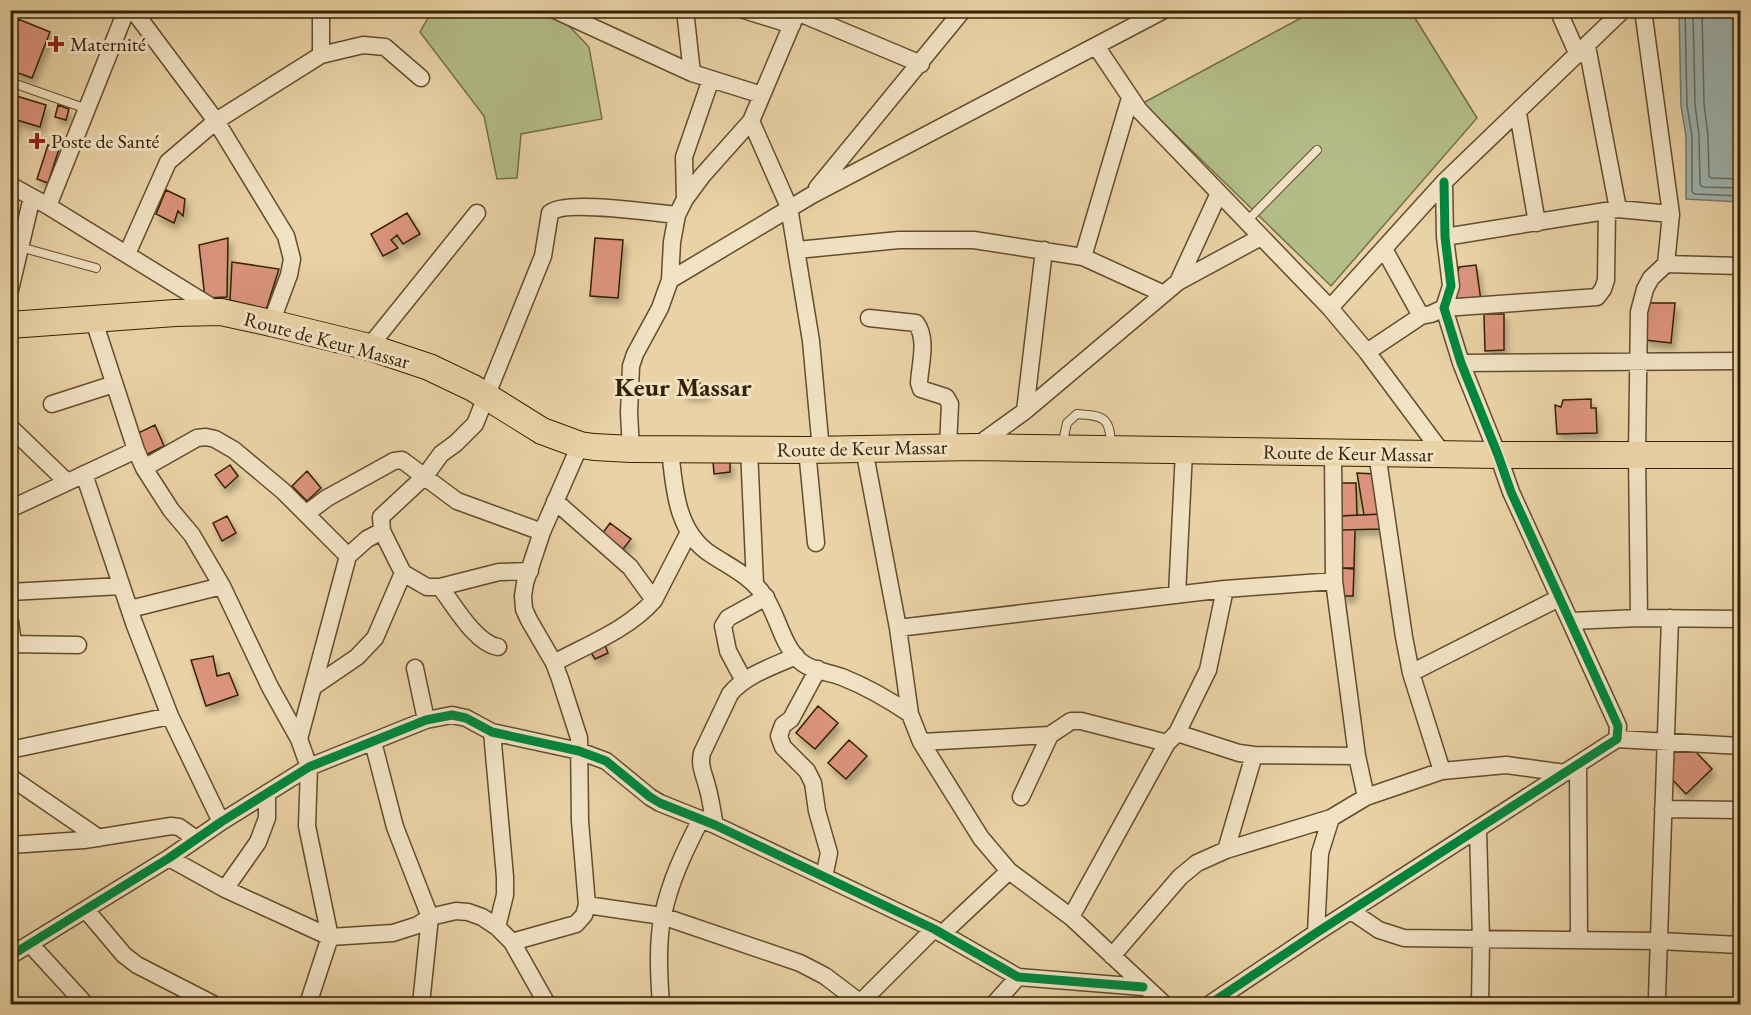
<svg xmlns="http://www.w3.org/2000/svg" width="1751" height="1015" viewBox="0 0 1751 1015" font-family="'EB Garamond',serif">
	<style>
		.green { fill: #b3bd88; stroke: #746f46; stroke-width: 1.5 }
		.water { fill: #9db5b3; stroke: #737a6d; stroke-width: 1.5 }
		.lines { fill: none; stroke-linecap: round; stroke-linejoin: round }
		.shore { stroke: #696b5b; stroke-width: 1.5 }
		.building { fill: #db937d; stroke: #352103; stroke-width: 1.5; filter: url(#shadow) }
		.service-casing { stroke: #624d2c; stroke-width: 10 }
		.minor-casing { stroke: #624d2c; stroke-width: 19 }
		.primary-casing { stroke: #352103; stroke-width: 28 }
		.service { stroke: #f1e2c4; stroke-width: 8 }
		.minor { stroke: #f1e2c4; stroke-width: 16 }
		.primary { stroke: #e9d2a5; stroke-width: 26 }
		.cycleway-casing { stroke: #f1e2c4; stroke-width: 13 }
		.cycleway { stroke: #00873e; stroke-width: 9 }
		.poi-dot { fill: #8f2418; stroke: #f1e2c4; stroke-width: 2 }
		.labels { text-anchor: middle; stroke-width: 6; stroke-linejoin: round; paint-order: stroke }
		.poi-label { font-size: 20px; fill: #352103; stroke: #f1e2c4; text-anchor: start }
		.street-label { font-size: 20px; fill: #352103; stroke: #f1e2c4 }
		.district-label { font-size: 26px; font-weight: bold; fill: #352103; stroke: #f1e2c4 }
	</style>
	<defs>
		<filter id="shadow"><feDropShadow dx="3.5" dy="6" stdDeviation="3" flood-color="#0004"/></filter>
	</defs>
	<rect width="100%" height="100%" fill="#e9d2a5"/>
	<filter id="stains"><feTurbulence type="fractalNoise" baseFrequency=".00333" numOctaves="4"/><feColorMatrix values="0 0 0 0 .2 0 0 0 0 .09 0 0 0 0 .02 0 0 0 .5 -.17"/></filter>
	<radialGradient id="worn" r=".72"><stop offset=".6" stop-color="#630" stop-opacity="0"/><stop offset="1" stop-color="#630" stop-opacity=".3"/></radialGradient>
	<path class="green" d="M1410,10L1477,118L1331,286L1143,103L1314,11Z
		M432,11H555L589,47L602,119L521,134L517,178L497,179L484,116L420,32Z"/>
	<path class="water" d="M1679,11H1740V202L1686,199V136L1681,106Z"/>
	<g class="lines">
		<path class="shore" d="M1685,10L1687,105L1692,136V192L1695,194L1740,196
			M1693,10L1695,104L1699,135L1700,185L1703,187L1740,188
			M1702,10L1704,104L1708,135L1709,176L1711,178L1740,179"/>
	</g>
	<path class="building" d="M18,19L50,32L32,78L10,70V37Z
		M10,94L46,105L40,127L17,120L10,141Z
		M58,105L69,109L66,120L55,117Z
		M48,145L59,149L48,183L37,179Z
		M166,190L185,199L183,216L178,211L174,223L156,214Z
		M407,213L420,234L403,244L397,235L391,240L398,248L383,256L371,234Z
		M228,238L227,297L205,298L199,245Z
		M595,238L623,240L618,298L590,296Z
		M232,262L279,269L266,310L230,300Z
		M1476,265L1481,301L1452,300L1459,267Z
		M1644,303H1675L1671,343L1645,340Z
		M1484,314H1504V350L1485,351Z
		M684,380L700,381V387H706V395L684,394Z
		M1591,399V408H1596L1597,433L1557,434L1555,405L1561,407L1563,400Z
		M155,425L164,446L146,455L136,434Z
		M730,460V472L714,474L713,461Z
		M230,465L238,476L225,488L215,475Z
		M307,471L321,488L307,501L292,486Z
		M1357,473L1375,474L1380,514L1364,515Z
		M1341,483H1356L1357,515L1341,516Z
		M1380,514V529L1342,530L1341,516Z
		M227,516L236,533L222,541L213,523Z
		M610,523L631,539L620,553L599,538Z
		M1342,530H1355L1354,568H1341Z
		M1341,568L1354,569L1353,596H1341Z
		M602,637L608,653L595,659L587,646Z
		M213,656L217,676L229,673L238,695L206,706L191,660Z
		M818,706L838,723L815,749L796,733Z
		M849,740L867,756L846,779L828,763Z
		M1669,752H1696L1712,769L1686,794L1668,775Z"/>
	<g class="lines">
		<g class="service-casing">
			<path id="service" d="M10,82L87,109
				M1246,222L1317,150
				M20,247L96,268
				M1062,446L1067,423L1077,414C1104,416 1110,417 1111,446"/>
		</g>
		<g class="minor-casing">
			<path id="minor" d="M133,10L216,121L286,236L292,259L289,275L271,323
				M555,10L692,73L762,95
				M685,10L692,73
				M744,10L792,25
				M1558,10L1578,55
				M797,12L921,64
				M1096,46L1139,110L1330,308L1367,352L1443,454
				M1587,46L1618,209
				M321,55V10
				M1518,113L1537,223
				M751,121L789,207L811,341L821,450
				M10,185L48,206L220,312
				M817,188L963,10
				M685,199L684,157L711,79
				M48,206L124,16V10
				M1445,237L1618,209L1671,214
				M1384,249L1421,316L1431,314L1444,308L1597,297L1603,289L1606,280L1607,211
				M797,250L899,240H974L1083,257L1164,294
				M127,254L168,162L216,121L321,55L363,45L385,47L421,78
				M1083,257L1130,98
				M1666,264L1740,266
				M670,280L672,242L677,215L685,199L702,176L751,121L798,10
				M1178,282L1219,193
				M10,290L32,197
				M1330,308L1444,182L1623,10
				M93,318L136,450L144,468L171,510L192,535L222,586L270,687L299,739L309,767L307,826L330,937L308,1004
				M869,318L916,323C928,339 920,364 919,383L921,389L946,397L950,404L948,447
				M369,347L477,213
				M1367,352L1421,316
				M1461,363L1740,361
				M52,404L114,384
				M1025,411L1044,250
				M10,427L67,482
				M975,447L1025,411L1178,282L1261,237
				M631,449L629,413L631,366L635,354L660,308L670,280L812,195L1164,10
				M670,449C674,487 676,533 712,555C732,568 752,577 765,597C778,616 782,645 800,661C811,671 829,672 842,677C867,687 888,699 910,714
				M749,449L755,584
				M864,449L898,628L910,714L921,742L981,838L1009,871L1071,917L1164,1004
				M807,450L816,543
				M1333,452L1334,581L1357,756L1366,797
				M1377,453L1404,637L1411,673L1442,771
				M144,468L197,438L206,437L215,439L234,450L283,491L348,556
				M84,474L134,623L170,716L221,822
				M555,501L630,567L654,600
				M10,509L136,450
				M307,513L327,498L394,461L402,460L457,501L542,532
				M530,571L499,572L440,587H427L403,573L382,531L381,517L425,476L441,454L456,443L475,424L543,256L550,213C564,199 654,213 677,215
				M440,587C454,605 475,643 498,647
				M10,592L121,586
				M1177,595L1184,451
				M130,609L222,586
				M1639,618L1637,454L1639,312L1645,289L1651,278L1666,264L1671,214L1643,10
				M1570,621L1639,618L1740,619
				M10,622L13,643
				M898,628L1225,589L1334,581
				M10,644L78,645
				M554,663C587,645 629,629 654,600L689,532
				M415,668L426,720
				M818,669L791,719L783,725L779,736L783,747L807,771L813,783L817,811L829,853L824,877
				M1411,673L1559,598
				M744,681L728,651L723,626L728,618L766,597
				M313,687L357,657L375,638L403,573
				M492,732L505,877V895L497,927
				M1177,733L1239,753L1254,755L1357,756
				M1050,735L1071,721H1081L1167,743
				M299,739L348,556L367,539L382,531
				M1617,739L1740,746
				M373,742L395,827L430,917L421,1004
				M921,742L1050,735L1021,797
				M10,750L170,716
				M1578,765L1579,940
				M10,777L99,838
				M1663,809L1740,810
				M715,825C712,812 711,799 707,786C704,774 699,766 702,753L730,694C745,675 774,666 796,656
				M1478,829L1481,940L1480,1004
				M10,845L84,840L171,826L179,827L196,839
				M1226,850L1254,755
				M169,858L225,889L330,937L393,933L418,925L430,917L456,911L468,912L482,917L497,927L512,942L547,1004
				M225,889L258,842L267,818V793
				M587,905L662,916L800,963L825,976L862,1004
				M86,910L124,955L137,965L213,1004
				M1351,911L1379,930L1404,938L1659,941L1740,945
				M1071,917L1167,743L1177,733L1208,670L1225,589
				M1316,933L1320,853L1331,818
				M942,934L1009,871
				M512,942L576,924L584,915L587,905L580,821L579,738L560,679L554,663L529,620L524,609L523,596L525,583L542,532L580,445
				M31,945L85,1004
				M10,956L169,858L221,822L309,767L426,720L452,715L466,718L492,732L579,751L606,761L650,797L660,803L715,825L934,929L1018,977L1143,987
				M1112,956L1180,877L1197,863L1226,850L1331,818L1366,797L1442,771L1506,765L1565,773
				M1657,996L1670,618
				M661,1004C659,979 657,940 663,915C670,881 685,850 701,819
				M859,1004L934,929
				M994,1004L1018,977
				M1210,1004L1316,933L1617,739L1618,726L1608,704L1511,492L1498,455L1461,363L1444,308L1451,286L1445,237L1444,182"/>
		</g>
		<g class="primary-casing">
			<path id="primary" d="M10,325L175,313L221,312L271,323L369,347L429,367L473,388L542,431L580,445L594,447L631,449L807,450L975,447L1498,455H1740"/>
		</g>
		<use href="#service" class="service"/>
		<use href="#minor" class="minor"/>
		<use href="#primary" class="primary"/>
		<g class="cycleway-casing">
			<path id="cycleway" d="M10,956L169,858L221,822L309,767L426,720L452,715L466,718L492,732L579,751L606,761L650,797L660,803L715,825L934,929L1018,977L1143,987
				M1210,1004L1316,933L1617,739L1618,726L1608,704L1511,492L1498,455L1461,363L1444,308L1451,286L1445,237L1444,182"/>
		</g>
		<use href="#cycleway" class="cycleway"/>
	</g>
	<g class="poi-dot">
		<path d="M53 35h6v6h6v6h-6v6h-6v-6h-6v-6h6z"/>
		<path d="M34 132h6v6h6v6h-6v6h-6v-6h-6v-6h6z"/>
	</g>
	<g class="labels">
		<g class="poi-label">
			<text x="70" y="51">Maternité</text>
			<text x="51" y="148">Poste de Santé</text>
		</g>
		<g class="street-label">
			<text transform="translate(327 340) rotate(15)" y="7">Route de Keur Massar</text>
			<text transform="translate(862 448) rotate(-1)" y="7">Route de Keur Massar</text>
			<text transform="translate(1348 453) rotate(1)" y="7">Route de Keur Massar</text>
		</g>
		<g class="district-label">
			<text x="683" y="396">Keur Massar</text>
		</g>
	</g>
	<rect width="1751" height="1015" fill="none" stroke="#e9d2a5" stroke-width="36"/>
	<rect x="12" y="12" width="1727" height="991" fill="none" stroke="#352103" stroke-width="3"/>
	<rect x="18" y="18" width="1715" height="979" fill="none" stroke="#352103" stroke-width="1.5"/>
	<rect width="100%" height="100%" filter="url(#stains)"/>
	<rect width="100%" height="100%" fill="url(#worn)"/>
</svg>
